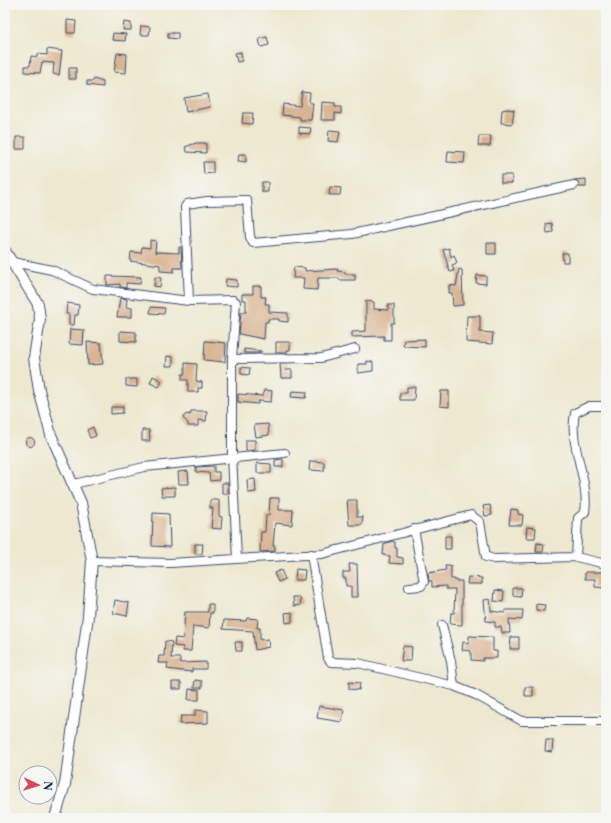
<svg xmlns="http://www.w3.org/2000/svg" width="611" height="823" viewBox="0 0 611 823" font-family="'Libre Caslon Text',serif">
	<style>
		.building { fill: #d9b492 }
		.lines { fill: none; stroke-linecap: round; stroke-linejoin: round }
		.minor-casing { stroke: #3a4b6f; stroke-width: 10 }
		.tertiary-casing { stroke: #3a4b6f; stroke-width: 12 }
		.minor { stroke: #fff; stroke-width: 8 }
		.tertiary { stroke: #fff; stroke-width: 10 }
	</style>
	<rect width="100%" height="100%" fill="#f6f6f2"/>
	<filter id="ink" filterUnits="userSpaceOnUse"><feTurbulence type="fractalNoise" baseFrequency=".025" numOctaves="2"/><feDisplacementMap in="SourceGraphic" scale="8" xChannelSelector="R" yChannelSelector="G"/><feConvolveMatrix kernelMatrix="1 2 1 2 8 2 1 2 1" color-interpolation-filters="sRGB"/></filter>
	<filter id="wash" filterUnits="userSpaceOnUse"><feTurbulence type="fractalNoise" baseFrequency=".012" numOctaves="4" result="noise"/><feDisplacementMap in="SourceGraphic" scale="16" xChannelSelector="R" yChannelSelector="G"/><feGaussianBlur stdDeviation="0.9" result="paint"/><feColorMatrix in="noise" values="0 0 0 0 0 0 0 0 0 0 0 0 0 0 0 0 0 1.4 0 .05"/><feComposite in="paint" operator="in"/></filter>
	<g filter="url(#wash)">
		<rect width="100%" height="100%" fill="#ede8cf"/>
		<g id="blocks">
			<path class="building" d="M67,20L76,21L75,33H67Z
				M124,22L131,23V30H123Z
				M141,26L150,27L149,35H140Z
				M113,33L126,34L125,41L112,40Z
				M168,33H178V39L168,38Z
				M267,37L269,45L261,47L259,39Z
				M47,49L62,51L59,75L53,74L54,63L42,62L40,73L25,72V66H30L31,56L37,57V54L47,55Z
				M241,52L242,61L237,62L235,53Z
				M117,53L127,54L126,73L114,72Z
				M69,68H76V79H69Z
				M94,79L103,82V87L87,85V81H93Z
				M302,92L310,93L309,103H313L311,120H300V117L282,115L283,104L300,106Z
				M208,94L210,107L186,112L184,98Z
				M322,102L335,103V107H341V114L335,113V120H321Z
				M507,109L514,110L512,124L501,123L502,110Z
				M243,113H253L252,124L242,123Z
				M299,127L311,128L310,134L299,133Z
				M329,130L340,131L338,142L328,141Z
				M479,136H491L490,146H478Z
				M16,137H25V149H16Z
				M196,143H206V153L187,152L185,147Z
				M448,151L465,152L464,163L447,162Z
				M239,154H246V162L238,161Z
				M203,162H213V173L204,174Z
				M501,175H512V183H501Z
				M586,179V187H579L578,182L574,180Z
				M262,182H268V192H262Z
				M330,187L341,188L340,195H329Z
				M552,223L553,232L547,233L546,224Z
				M150,240L156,241L155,252L179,253V247H181L182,268H174V272L160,271V265L130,261L131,252L141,253L142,247L150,248Z
				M487,243H496V254H487Z
				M449,248L451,257L454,255L457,263L452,265L454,271L450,272L443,250Z
				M562,253H568V262H563Z
				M294,267L305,268V271L338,269L337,271L345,272V274H355V280H339V278H318L317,290L303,289L304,278H293Z
				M459,269L462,270L463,305L453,306L452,293H449V285L456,286Z
				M477,275L486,276V284L476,283Z
				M107,276L141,277L140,284L126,283V288L120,287V284L107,285Z
				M155,277L161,278L160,287L154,286Z
				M226,279L237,280V287L225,286Z
				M253,286H261V297H266L265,304H269V312L288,313V322L279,321V319H268V322H265L264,339L239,334L241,312H246V300H242V294H253Z
				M120,298L127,299L126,307L132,308V317H117Z
				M366,301L374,302V309L388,310V305H394V323H391V340H384V336L352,337V332L366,331Z
				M67,303L79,305L78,315H75L74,325H69V314H66Z
				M151,307L165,308L164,314L150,313Z
				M467,316H480V332L493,333L492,344L466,342Z
				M70,329L84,330L83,345L69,344Z
				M120,331L136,332V342L120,341Z
				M425,339V347L403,346L404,340Z
				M205,341L226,343L225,362L204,360Z
				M87,342L101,343L103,364L88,365Z
				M276,342H290V350H287V353H276Z
				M244,349L261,351V353H244Z
				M167,356L173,357V366H166Z
				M367,361L373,362V371L358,373V364H367Z
				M185,363L197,364L196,381L202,382V388H198V392H188V380H182V374H185Z
				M280,364H287L286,370H292V378H281Z
				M241,367L250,368L249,375L241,374Z
				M153,376L162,381L159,387L150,383Z
				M126,379H137V387L126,386Z
				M407,387H415L414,400H400V393H407Z
				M264,390L272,391L271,402L258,401V404L238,402V394L263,396Z
				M292,391L307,392L306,398L291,397Z
				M441,391H449V407L440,406Z
				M111,407H123V413L111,414Z
				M191,411H207L206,421L198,420V426H188V423L183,418L186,414L190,415Z
				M268,424L269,435L256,437L254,425Z
				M93,427L96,436L90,438L87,430Z
				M142,430H149L150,441H142Z
				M25.5 442a4.5 4.5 0 1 1 9 0a4.5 4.5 0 1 1-9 0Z
				M246,440H255V450L246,451Z
				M283,459V467H275V460Z
				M310,461L324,462V471L309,470Z
				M257,463L271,464V473H257Z
				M214,466V472H219V480L210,481L209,473L196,472V467Z
				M188,471L189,484H179L178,472Z
				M255,479L256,492L248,493L247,480Z
				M222,483H228V494H222Z
				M175,487V496H162L161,488Z
				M270,498H279V510H293L292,525L275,523L273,546H275V551L260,552L261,532H265L266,515H269Z
				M210,500H219V516L222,517L221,529L211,528L213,508H210Z
				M347,500H357V517H363L362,525H349Z
				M490,505L492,515L485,516L483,506Z
				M511,509L518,510V514L523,515L522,525H509Z
				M153,513L169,514L170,547L152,546Z
				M527,527L536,528L535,538H526Z
				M445,536H451V549H445Z
				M392,541L395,542V548H397V557L403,558V564L389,563L390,556L383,555L384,544Z
				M537,543L544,544L543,552H536Z
				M195,544H203L202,554H195Z
				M349,564H357L358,597H351V586H346V578H343V572H350Z
				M445,566H451V579H455V581H462V625L450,624L451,613H454L455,589H446V586L432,587V581H429L428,573L446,570Z
				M296,569L305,570L304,580H295Z
				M281,570L285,579L278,582L274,573Z
				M585,572H605V588L595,587V579H585Z
				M468,577L482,578V584H467Z
				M513,588H522L521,597L513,596Z
				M495,590L504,591L503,602L494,601Z
				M293,597H300L301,605L294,606Z
				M490,599L491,611L505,613V610H523L522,620L509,619L510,633H502L501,627H495V622L486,621L484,600Z
				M115,600L129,603L127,616L113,613Z
				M208,604H213V613H210L209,628L193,626L191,651H183V647L174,646L175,638L183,639L185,612H208Z
				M536,604L545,605L544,611L536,610Z
				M292,612V622L286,623L285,613Z
				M247,618L258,619L257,628H260V640L268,639L269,647L255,650L253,631L223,629L224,620L246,621Z
				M469,636L493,637V651H497V658H483V661L471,660V651L462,650L463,642L469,643Z
				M511,637H519V649H510Z
				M165,641L172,642L171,658H180V663L206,662V669H192V672L182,671L167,669L168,663H158L159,656H164Z
				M235,642H242V651H236Z
				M403,646L412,647L411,661H401Z
				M195,680L202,681V688H194Z
				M172,682H181V689H172Z
				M349,682L360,683L359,690L349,689Z
				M525,687H533V696H525Z
				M189,689L199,690V700H188Z
				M319,706L344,710L342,722L317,718Z
				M195,710L208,711V723L180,724L181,716H195Z
				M546,740H553L552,752L545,751Z"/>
		</g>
	</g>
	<g filter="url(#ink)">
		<use href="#blocks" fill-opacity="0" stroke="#3a4b6f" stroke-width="1"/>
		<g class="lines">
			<g class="minor-casing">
				<path id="minor" d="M13,262L52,270L93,289L189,301L233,300L236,302L232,359V455L237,559
					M189,301L185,207L187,204L207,201L247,200L250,237L253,243L352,234L574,185
					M232,359L321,358L355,349
					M74,484L144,467L285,453
					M311,554L328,658L331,662L358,663L454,686L476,695L522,721H606
					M576,557L578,518L585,512C590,479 568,446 575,413L589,406H606
					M92,561L170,563L322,554L471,515L480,522L486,557L494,559L576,557L606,564
					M409,587L421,586L424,582L414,529
					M442,625L451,661L454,686"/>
			</g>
			<g class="tertiary-casing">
				<path id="tertiary" d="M5,251L38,304L40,319L34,358L39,390L51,435L81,503L92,561L88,616L65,784L55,818"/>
			</g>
			<use href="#minor" class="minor"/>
			<use href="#tertiary" class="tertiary"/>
		</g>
	</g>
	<rect width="611" height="823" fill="none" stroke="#f6f6f2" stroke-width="20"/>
	<g transform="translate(38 785) rotate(94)"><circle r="19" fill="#f6f6f2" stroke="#9ea6b7"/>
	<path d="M0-3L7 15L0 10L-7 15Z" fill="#d1495b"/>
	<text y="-6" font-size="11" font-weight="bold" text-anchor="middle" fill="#1b2f5e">N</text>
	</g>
</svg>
